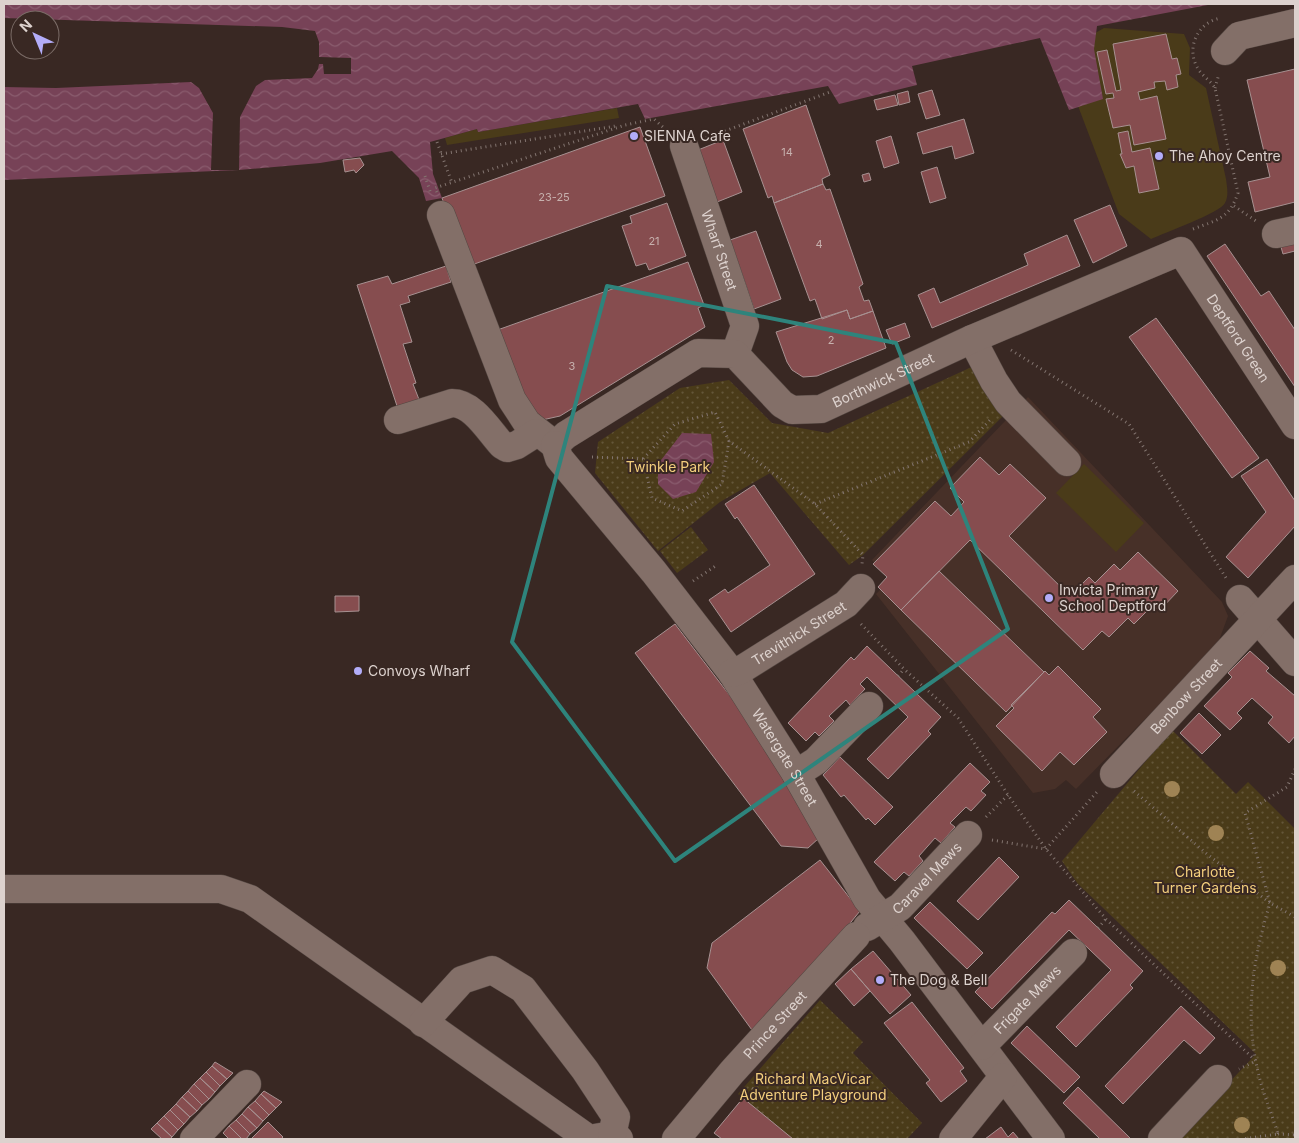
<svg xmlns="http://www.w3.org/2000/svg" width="1299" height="1143" viewBox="0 0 1299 1143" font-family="Inter,sans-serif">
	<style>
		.built { fill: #473028 }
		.green { fill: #4a3b19 }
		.park { fill: url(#park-dots) }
		.water { fill: url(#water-waves); fill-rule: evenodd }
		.pier { fill: #392823; fill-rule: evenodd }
		.building { fill: #864d4f; stroke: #a79191 }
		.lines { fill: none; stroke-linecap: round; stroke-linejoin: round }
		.minor-casing { stroke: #544742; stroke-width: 29 }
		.path { stroke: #837570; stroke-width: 3; stroke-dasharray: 1 4; stroke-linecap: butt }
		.minor { stroke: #836f68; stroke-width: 28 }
		.tree { fill: #9f8354 }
		.marked { fill: none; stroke: #2e847c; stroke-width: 4; stroke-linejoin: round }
		.poi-dot { fill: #b3adf9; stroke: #392823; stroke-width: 2 }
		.labels { text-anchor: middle; stroke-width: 4; stroke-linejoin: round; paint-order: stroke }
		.number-label { font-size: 11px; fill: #c7b1ae }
		.poi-label { font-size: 14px; fill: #ddd2ce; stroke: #392823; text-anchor: start }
		.street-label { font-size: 14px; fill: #ddd2ce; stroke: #392823 }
		.park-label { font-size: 14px; fill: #f3ce7d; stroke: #392823 }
	</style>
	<defs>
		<pattern id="park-dots" width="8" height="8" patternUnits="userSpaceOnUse" patternTransform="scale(1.25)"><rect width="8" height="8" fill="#4a3b19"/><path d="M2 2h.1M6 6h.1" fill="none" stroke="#645639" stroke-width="1.8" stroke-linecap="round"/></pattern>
		<pattern id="water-waves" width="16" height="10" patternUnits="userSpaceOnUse" patternTransform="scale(1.25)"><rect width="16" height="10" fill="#774257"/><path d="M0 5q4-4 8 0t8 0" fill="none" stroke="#8a5c6e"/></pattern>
	</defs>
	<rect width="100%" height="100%" fill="#392823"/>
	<path class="built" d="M1028,397L1222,602L1228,616L1217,646L1076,789L1066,780L1055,789L1033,793L876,594L890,580L872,560Z"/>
	<path class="green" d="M1104,28L1184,34L1190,48L1189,75L1206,88L1226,179C1227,187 1229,195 1225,203C1220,213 1164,233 1151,239L1119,214L1075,98L1071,47Z
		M617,108L619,118L447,145L445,138L477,129L478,132Z
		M1084,464L1144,523L1116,552L1056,493Z"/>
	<path class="park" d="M976,365L1006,413L863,555L849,565L770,473L720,502L658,551L595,473L598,442L680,388L729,380L772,423L828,433Z
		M691,527L708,550L677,573L660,551Z
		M1172,730L1236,794L1248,782L1295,829V1139H1176L1256,1054L1078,884L1062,861Z
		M820,1000L863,1042L853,1053L922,1123L907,1139H793L738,1094Z"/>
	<path class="water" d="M4,4H1213L1097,26L1094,49L1103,99L1069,110L1040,38L912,66L917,85L839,104L828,86L645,119L638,104L478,132L477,129L430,142L433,174L442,198L426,201L419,178L392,151L320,163L239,170L4,180ZM20,20H50V50H20Z
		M682,433L711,434L714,462L696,492L673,499L658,484V464Z"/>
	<path class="pier" d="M4,18L282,27L315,31L319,42V57L351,58V74H324L323,64H319L318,69L312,78L265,80L256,86L240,117L239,170H211L213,113L199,88L191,82L56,88L4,87ZM20,20H50V50H20Z"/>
	<path class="building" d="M1166,34L1172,59L1177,58L1181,74L1176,75L1178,87L1167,90L1165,81L1154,82L1155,88L1138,92L1140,100L1157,96L1166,139L1134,145L1130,125L1113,128L1106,99L1114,98L1113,93L1106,94L1097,52L1107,50L1116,91L1121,90L1113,44Z
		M1295,69V202L1255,212L1248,182L1270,177L1247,80Z
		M932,90L940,115L926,119L918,94Z
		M908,91L910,102L899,105L897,94Z
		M895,95L898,105L877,110L874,100Z
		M806,105L830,175L822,179L823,184L774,203L772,196L768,198L743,129Z
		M964,119L974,153L955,159L952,146L923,154L917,133Z
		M640,127L665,196L466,267L442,198Z
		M1128,131L1132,152L1150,148L1159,189L1139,193L1134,166L1126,168L1120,154H1122L1118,133Z
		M891,136L899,163L884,168L876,141Z
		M723,140L742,192L717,202L698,150Z
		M360,158L364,165L356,173L354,170L345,172L343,160Z
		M937,167L946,198L930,203L921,172Z
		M869,173L871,180L864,182L862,175Z
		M823,184L826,190L830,189L863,284L859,287L864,301L869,300L873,311L850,319L847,310L822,319L815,299L810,301L774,203Z
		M667,203L686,256L649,270L646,263L636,266L622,226L632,223L630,216Z
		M1110,205L1127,246L1093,263L1074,220Z
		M756,231L781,299L754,309L730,240Z
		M1067,235L1080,266L932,328L918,295L934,288L940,303L1028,265L1024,254Z
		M1295,237V251L1283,254L1279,240Z
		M1225,244L1261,296L1269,291L1295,330V387L1207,256Z
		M688,262L704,305L698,308L705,327L560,416L533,422L489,333Z
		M446,266L451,282L408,296L410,302L400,305L412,342L403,344L416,383L413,384L420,402L398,409L357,285L388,276L392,284Z
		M847,310L850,319L873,311L886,348L817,376L803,377L792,370L787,362L776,332Z
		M1156,318L1259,458L1232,478L1129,337Z
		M905,323L910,337L892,344L886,330Z
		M980,457L999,475L1010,464L1046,498L1009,536L1070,596L1089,577L1095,583L1114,564L1120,570L1138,552L1178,591L1159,611L1153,605L1134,624L1128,618L1109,637L1102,631L1083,650L970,540L901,610L878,587L887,577L873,564L935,501L951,516L964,502L950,488Z
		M1267,459L1295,501V526L1248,578L1226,557L1266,512L1241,476Z
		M754,485L815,574L731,632L709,600L725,589L728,593L770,565L737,517L735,519L725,504Z
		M939,571L1044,672L1006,712L901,610Z
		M335,596H359V611L335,612Z
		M675,624L734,701L813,824L819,838L808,848L781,846L635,653Z
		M867,646L941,717L928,731L931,734L888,779L867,759L908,717L867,677L860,684L865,689L850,705L846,700L829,716L834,721L819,736L815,732L806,741L788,723L851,657L854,660Z
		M1250,651L1269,668L1266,671L1295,696V736L1289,743L1268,723L1273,717L1252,698L1237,713L1242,718L1230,730L1204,706L1232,677L1228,673Z
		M1058,666L1101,709L1093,717L1107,732L1074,765L1060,752L1042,771L996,726L1014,708L1011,705L1045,671L1049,675Z
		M1199,713L1221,735L1202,754L1180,733Z
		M840,757L893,807L875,825L868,818L866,820L844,795L841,797L823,775Z
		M970,763L990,782L981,791L986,795L971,811L966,807L950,823L955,827L941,843L935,838L919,856L923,861L909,876L904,872L895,881L874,862Z
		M999,857L1019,877L978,920L957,901Z
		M820,860L860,911L757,1037L707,968L712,943Z
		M1069,900L1143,971L1130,985L1133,988L1076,1047L1056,1027L1111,970L1069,930L992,1009L975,992L1052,912L1055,914Z
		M930,902L983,953L967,969L914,918Z
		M873,951L911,995L890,1014L851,969Z
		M851,969L870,991L854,1006L835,984Z
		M912,1002L964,1068L960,1071L967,1081L941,1102L926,1083L930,1080L884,1023Z
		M1181,1006L1215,1038L1200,1054L1184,1040L1123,1104L1105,1086Z
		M1027,1026L1080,1077L1064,1093L1011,1043Z
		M215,1062L233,1073L227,1079L212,1066Z
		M212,1066L227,1079L220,1086L206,1072Z
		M206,1072L220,1086L215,1092L200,1078Z
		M200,1078L215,1092L209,1099L194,1084Z
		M194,1084L209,1099L202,1105L188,1091Z
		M1078,1087L1131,1139H1100L1063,1103Z
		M188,1091L202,1105L197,1111L182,1097Z
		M264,1091L282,1102L276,1108L261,1094Z
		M261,1094L276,1108L269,1115L255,1101Z
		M182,1097L197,1111L190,1117L176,1104Z
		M743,1098L793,1139H722L714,1133Z
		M255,1101L269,1115L263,1121L248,1107Z
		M176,1104L190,1117L184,1124L170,1110Z
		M248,1107L263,1121L257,1128L242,1114Z
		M170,1110L184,1124L178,1130L164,1116Z
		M242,1114L257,1128L250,1134L236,1120Z
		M164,1116L178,1130L172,1137L157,1123Z
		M236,1120L250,1134L246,1139H242L229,1126Z
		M268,1122L283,1137L281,1139H251Z
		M157,1123L172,1137L170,1139H162L151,1129Z
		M229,1126L242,1139H229L223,1133Z
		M1001,1127L1008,1137L1013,1132L1019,1139H985Z"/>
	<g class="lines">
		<g class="minor-casing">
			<g id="minor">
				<path d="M1225,51L1239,36L1295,23"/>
				<path id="s1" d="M684,146L745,326L735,354"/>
				<path d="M441,215L512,400L527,423L555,445"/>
				<path d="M1276,234L1295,230"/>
				<path d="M972,339L994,381L1008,402L1067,462"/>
				<path d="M398,420L452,403C473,403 489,431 502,445L507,448L517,445L536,433"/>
				<path id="s2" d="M555,445L566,435L698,353L735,354L782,404L792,410L821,409L972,339L1181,251L1295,425"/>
				<path id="s3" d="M555,445L559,458L654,572L732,673L796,774L867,899L902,941L1051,1139"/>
				<path d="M1240,599L1295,662"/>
				<path id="s4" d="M732,673L739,671L846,604L861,588"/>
				<path d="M796,774L816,761L869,706"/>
				<path id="s5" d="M1114,774L1295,579"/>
				<path d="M4,889H221L250,899L589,1139L612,1135L619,1139"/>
				<path id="s6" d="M867,927L900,907L968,835"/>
				<path d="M423,1023L462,980L492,970L523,989L585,1070L616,1117L612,1135"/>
				<path id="s7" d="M982,1046L1073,953"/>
				<path d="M194,1139L247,1084"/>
				<path id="s8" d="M676,1139L732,1072L856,936"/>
				<path d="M953,1139L1003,1077"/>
				<path d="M1162,1139L1218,1079"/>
			</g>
		</g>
		<path class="path" d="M1215,88L1219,74
			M706,138L830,92
			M437,142L452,183
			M441,154L616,126
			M425,176L431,194
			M437,192L435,188L625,125L654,119L665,129
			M1234,206L1256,221
			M1193,229C1217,220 1229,219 1238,193L1215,88C1210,80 1201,75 1197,67C1186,47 1198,22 1221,18
			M1011,350L1129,424L1226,578
			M729,441L722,484L682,511L652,498L643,459L675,424L715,412L729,441L815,504L863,555L862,564
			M592,457L643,459
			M815,504L969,442L990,420
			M693,581L717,565
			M861,624L904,669L958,718L1008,795L1046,849L1106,919L1256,1061L1239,1069
			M898,676L904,669
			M1295,769L1287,787L1245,813L1270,903L1295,917
			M1134,791L1207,854L1270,903C1251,966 1243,1022 1262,1087C1267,1103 1273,1118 1278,1134L1242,1139
			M986,817L1008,795
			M992,840L1045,849
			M1046,849L1097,792
			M1098,928L1106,919
			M752,1088L765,1098
			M1277,1139L1278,1134L1295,1135"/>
		<use href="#minor" class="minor"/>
	</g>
	<g class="tree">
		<circle cx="1172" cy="789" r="8"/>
		<circle cx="1216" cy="833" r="8"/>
		<circle cx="1278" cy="968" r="8"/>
		<circle cx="1242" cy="1125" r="8"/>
	</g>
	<path class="marked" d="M607,286L896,343L1008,629L675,861L512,642Z"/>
	<g class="poi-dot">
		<circle cx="634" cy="136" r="5"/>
		<circle cx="1159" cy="156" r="5"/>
		<circle cx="1049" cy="598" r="5"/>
		<circle cx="358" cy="671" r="5"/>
		<circle cx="880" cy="980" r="5"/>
	</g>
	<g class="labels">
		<g class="number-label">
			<text x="787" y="156">14</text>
			<text x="554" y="201">23-25</text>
			<text x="654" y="245">21</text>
			<text x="819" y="248">4</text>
			<text x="831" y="344">2</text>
			<text x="572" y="370">3</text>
		</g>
		<g class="poi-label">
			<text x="644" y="141">SIENNA Cafe</text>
			<text x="1169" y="161">The Ahoy Centre</text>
			<text x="1059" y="595">Invicta Primary<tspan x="1059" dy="16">School Deptford</tspan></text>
			<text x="368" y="676">Convoys Wharf</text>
			<text x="890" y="985">The Dog &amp; Bell</text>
		</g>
		<g class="street-label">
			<text dy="5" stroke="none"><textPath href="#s1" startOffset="110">Wharf Street</textPath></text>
			<text dy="5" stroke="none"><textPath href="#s2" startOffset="814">Deptford Green</textPath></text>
			<text dy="5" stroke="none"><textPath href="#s2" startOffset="385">Borthwick Street</textPath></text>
			<text dy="5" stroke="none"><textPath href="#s4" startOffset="78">Trevithick Street</textPath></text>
			<text dy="5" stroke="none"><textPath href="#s5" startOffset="106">Benbow Street</textPath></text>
			<text dy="5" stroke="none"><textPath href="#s3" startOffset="389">Watergate Street</textPath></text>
			<text dy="5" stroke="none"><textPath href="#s6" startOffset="78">Caravel Mews</textPath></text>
			<text dy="5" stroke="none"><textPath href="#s7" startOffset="65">Frigate Mews</textPath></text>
			<text dy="5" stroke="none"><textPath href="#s8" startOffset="151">Prince Street</textPath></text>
		</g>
		<g class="park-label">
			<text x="668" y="472">Twinkle Park</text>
			<text x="1205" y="877">Charlotte<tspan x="1205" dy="16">Turner Gardens</tspan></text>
			<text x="813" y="1084">Richard MacVicar<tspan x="813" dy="16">Adventure Playground</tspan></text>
		</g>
	</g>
	<rect width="1299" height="1143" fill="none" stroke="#ddd2ce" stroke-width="10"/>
	<g transform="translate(35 35) rotate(316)"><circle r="24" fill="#392823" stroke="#7b6c67"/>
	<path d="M0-4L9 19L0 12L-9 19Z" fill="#b3adf9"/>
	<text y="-8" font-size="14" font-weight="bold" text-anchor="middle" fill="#ddd2ce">N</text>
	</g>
</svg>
